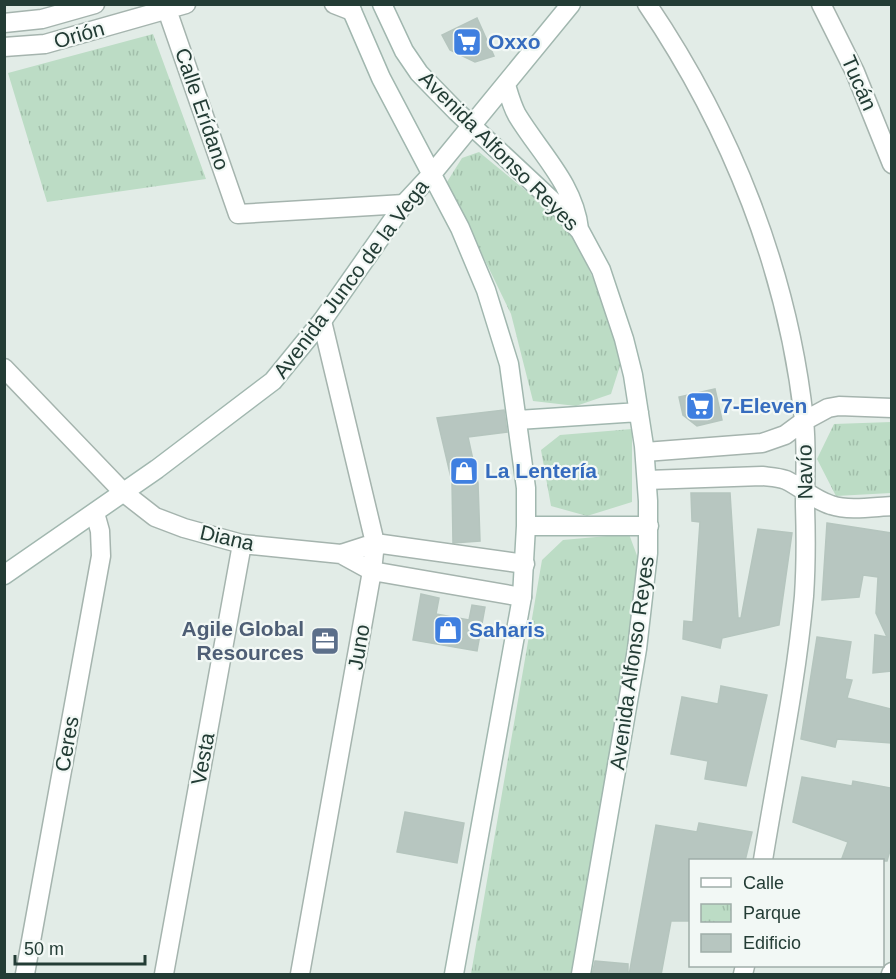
<svg xmlns="http://www.w3.org/2000/svg" width="896" height="979" viewBox="0 0 896 979" font-family="Helvetica,sans-serif">
	<style>
		.park { fill: url(#park-tufts) }
		.building { fill: #b7c6c0; stroke: #b5c5be; stroke-width: 1.5 }
		.lines { fill: none; stroke-linecap: round; stroke-linejoin: round }
		.street-casing { stroke: #a5b4ae; stroke-width: 21 }
		.secondary-casing { stroke: #a1b7af; stroke-width: 21 }
		.street { stroke: #fff; stroke-width: 18 }
		.secondary { stroke: #fff; stroke-width: 18 }
		.labels { text-anchor: middle; stroke-width: 4.5; stroke-linejoin: round; paint-order: stroke }
		.street-label { font-size: 21px; fill: #233c35; stroke: #f2f8f5 }
		.shop-label { font-size: 21px; font-weight: bold; fill: #366cbe; stroke: #f2f8f5; text-anchor: start }
		.service-label { font-size: 21px; font-weight: bold; fill: #4e5e75; stroke: #f2f8f5; text-anchor: end }
	</style>
	<defs>
		<pattern id="park-tufts" width="24" height="20" patternUnits="userSpaceOnUse" patternTransform="scale(1.5)"><rect width="24" height="20" fill="#bcdcc5"/><path d="M3 7l-1-3M5 7V3M7 7l1-3M15 17l-1-3M17 17v-4M19 17l1-3" fill="none" stroke="#a1beaa"/></pattern>
	</defs>
	<rect width="100%" height="100%" fill="#e2ece7"/>
	<path class="park" d="M153,34L206,179L47,202L8,73Z
		M479,152L570,227L625,350L611,394L576,406L533,401L511,314L447,182L462,158Z
		M891,422V493L836,496L817,459L834,424Z
		M632,429V502L587,516L551,506L541,450L560,435Z
		M629,534L646,580L575,974H471L542,560L563,540Z"/>
	<path class="building" d="M477,18L494,56L475,62L450,50L442,35Z
		M715,389L722,420L697,426L683,415L679,397Z
		M504,410L507,432L468,437L478,483L480,541L453,543L452,482L437,418Z
		M691,493H730L738,618H741L758,529L792,533L779,625L722,638L720,648L683,639L684,621L693,622L700,522L692,521Z
		M827,523L891,533V671L873,673L875,635L887,637L876,613L878,577L863,575L859,597L822,600Z
		M421,594L439,598L436,614L469,620L472,605L485,607L477,651L413,640Z
		M817,637L851,642L845,679L852,680L847,698L891,709V743L837,739L835,747L801,739Z
		M721,686L767,695L746,786L705,779L708,761L671,754L682,697L718,704Z
		M802,777L852,786L853,781L891,788V847L887,861H841L848,842L793,822Z
		M405,812L464,823L457,863L397,852Z
		M699,823L752,832L745,861H690V921H671L661,975H629L656,825L697,832Z
		M595,961L628,964V975H592Z"/>
	<g class="lines">
		<g class="street-casing">
			<path id="street" d="M165,4L238,214L404,204
				M334,4L352,11
				M647,4C731,128 788,271 804,420C807,448 805,477 805,506C806,536 806,566 804,596C796,685 777,773 763,860
				M821,4L855,72L892,164
				M4,23L42,19L95,4
				M4,47L45,44L186,4
				M4,368L123,492L155,517L184,528L242,544L341,554L372,571L522,597
				M645,452L762,443L785,435L804,421L828,408L839,406L892,408
				M647,480L762,476C770,477 778,477 786,480C801,487 814,500 831,505C849,511 872,507 892,506
				M341,554L375,543L525,564
				M25,974L101,556L100,531L95,513
				M164,974L242,544
				M300,974L372,571L375,543L322,321
				M743,974L745,966
				M891,974L892,972"/>
		</g>
		<g class="secondary-casing">
			<path id="secondary" d="M349,4L381,78L460,228L486,290L509,364L526,488V526L522,597L454,974
				M382,4L404,51L419,73L456,111L559,207L580,231L601,270L624,339L633,375L644,446L648,501V553L637,649L581,974
				M506,85C509,95 512,106 517,115C540,153 574,184 579,229
				M518,420L639,412
				M526,526H649
				M4,575L157,469L273,381L322,321L404,204L431,175L571,4"/>
		</g>
		<use href="#street" class="street"/>
		<use href="#secondary" class="secondary"/>
	</g>
	<defs>
		<g id="supermarket-square" transform="scale(1.5)"><rect x="-9" y="-9" width="18" height="18" rx="4" fill="#3f7fe0" stroke="#f2f8f5"/><path d="M-6-5.5h2.5l.6 2H6L4.5 2H-2.5L-4.4-4H-6ZM-1.5 3.2a1.3 1.3 0 1 0 .1 0ZM3 3.2a1.3 1.3 0 1 0 .1 0Z" fill="#fff"/></g>
		<g id="shop-square" transform="scale(1.5)"><rect x="-9" y="-9" width="18" height="18" rx="4" fill="#3f7fe0" stroke="#f2f8f5"/><path d="M-5-2.5h2.3a2.7 3.5 0 0 1 5.4 0H5L5.5 6h-11ZM-1.5-2.5h3a1.5 2.3 0 0 0-3 0Z" fill="#fff"/></g>
		<g id="office-square" transform="scale(1.5)"><rect x="-9" y="-9" width="18" height="18" rx="4" fill="#5c6f8a" stroke="#f2f8f5"/><path d="M-6-3h4V-5.5h4V-3h4V5H-6ZM-1-4.5V-3h2v-1.5ZM-6 0V1H6V0Z" fill="#fff"/></g>
	</defs>
	<g fill-rule="evenodd">
		<use href="#supermarket-square" x="467" y="42"/>
		<use href="#supermarket-square" x="700" y="406"/>
		<use href="#shop-square" x="464" y="471"/>
		<use href="#shop-square" x="448" y="630"/>
		<use href="#office-square" x="325" y="641"/>
	</g>
	<g class="labels">
		<g class="street-label">
			<text transform="translate(79 35) rotate(-16)" y="7">Orión</text>
			<text transform="translate(859 83) rotate(66)" y="7">Tucán</text>
			<text transform="translate(202 109) rotate(71)" y="7">Calle Erídano</text>
			<text transform="translate(499 151) rotate(45)" y="7">Avenida Alfonso Reyes</text>
			<text transform="translate(351 279) rotate(-53)" y="7">Avenida Junco de la Vega</text>
			<text transform="translate(805 472) rotate(-91)" y="7">Navío</text>
			<text transform="translate(227 538) rotate(13)" y="7">Diana</text>
			<text transform="translate(359 647) rotate(-80)" y="7">Juno</text>
			<text transform="translate(632 663) rotate(-82)" y="7">Avenida Alfonso Reyes</text>
			<text transform="translate(67 744) rotate(-80)" y="7">Ceres</text>
			<text transform="translate(203 759) rotate(-80)" y="7">Vesta</text>
		</g>
		<g class="shop-label">
			<text x="488" y="49">Oxxo</text>
			<text x="721" y="413">7-Eleven</text>
			<text x="485" y="478">La Lentería</text>
			<text x="469" y="637">Saharis</text>
		</g>
		<g class="service-label">
			<text x="304" y="636">Agile Global<tspan x="304" dy="24">Resources</tspan></text>
		</g>
	</g>
	<rect width="896" height="979" fill="none" stroke="#233c35" stroke-width="12"/>
	<rect x="689" y="859" width="195" height="108" fill="#f2f8f5" stroke="#9fada8" stroke-width="1.5"/>
	<rect x="701" y="878" width="30" height="9" fill="#ffffff" stroke="#9fada8" stroke-width="1.5"/>
	<text x="743" y="889" font-size="18" fill="#233c35">Calle</text>
	<rect x="701" y="904" width="30" height="18" fill="url(#park-tufts)" stroke="#9fada8" stroke-width="1.5"/>
	<text x="743" y="919" font-size="18" fill="#233c35">Parque</text>
	<rect x="701" y="934" width="30" height="18" fill="#b7c6c0" stroke="#9fada8" stroke-width="1.5"/>
	<text x="743" y="949" font-size="18" fill="#233c35">Edificio</text>
	<path d="M15 955v9h130v-9" fill="none" stroke="#233c35" stroke-width="3"/>
	<text x="24" y="955" font-size="18" fill="#233c35" stroke="#f2f8f5" stroke-width="4.5" paint-order="stroke">50 m</text>
</svg>
